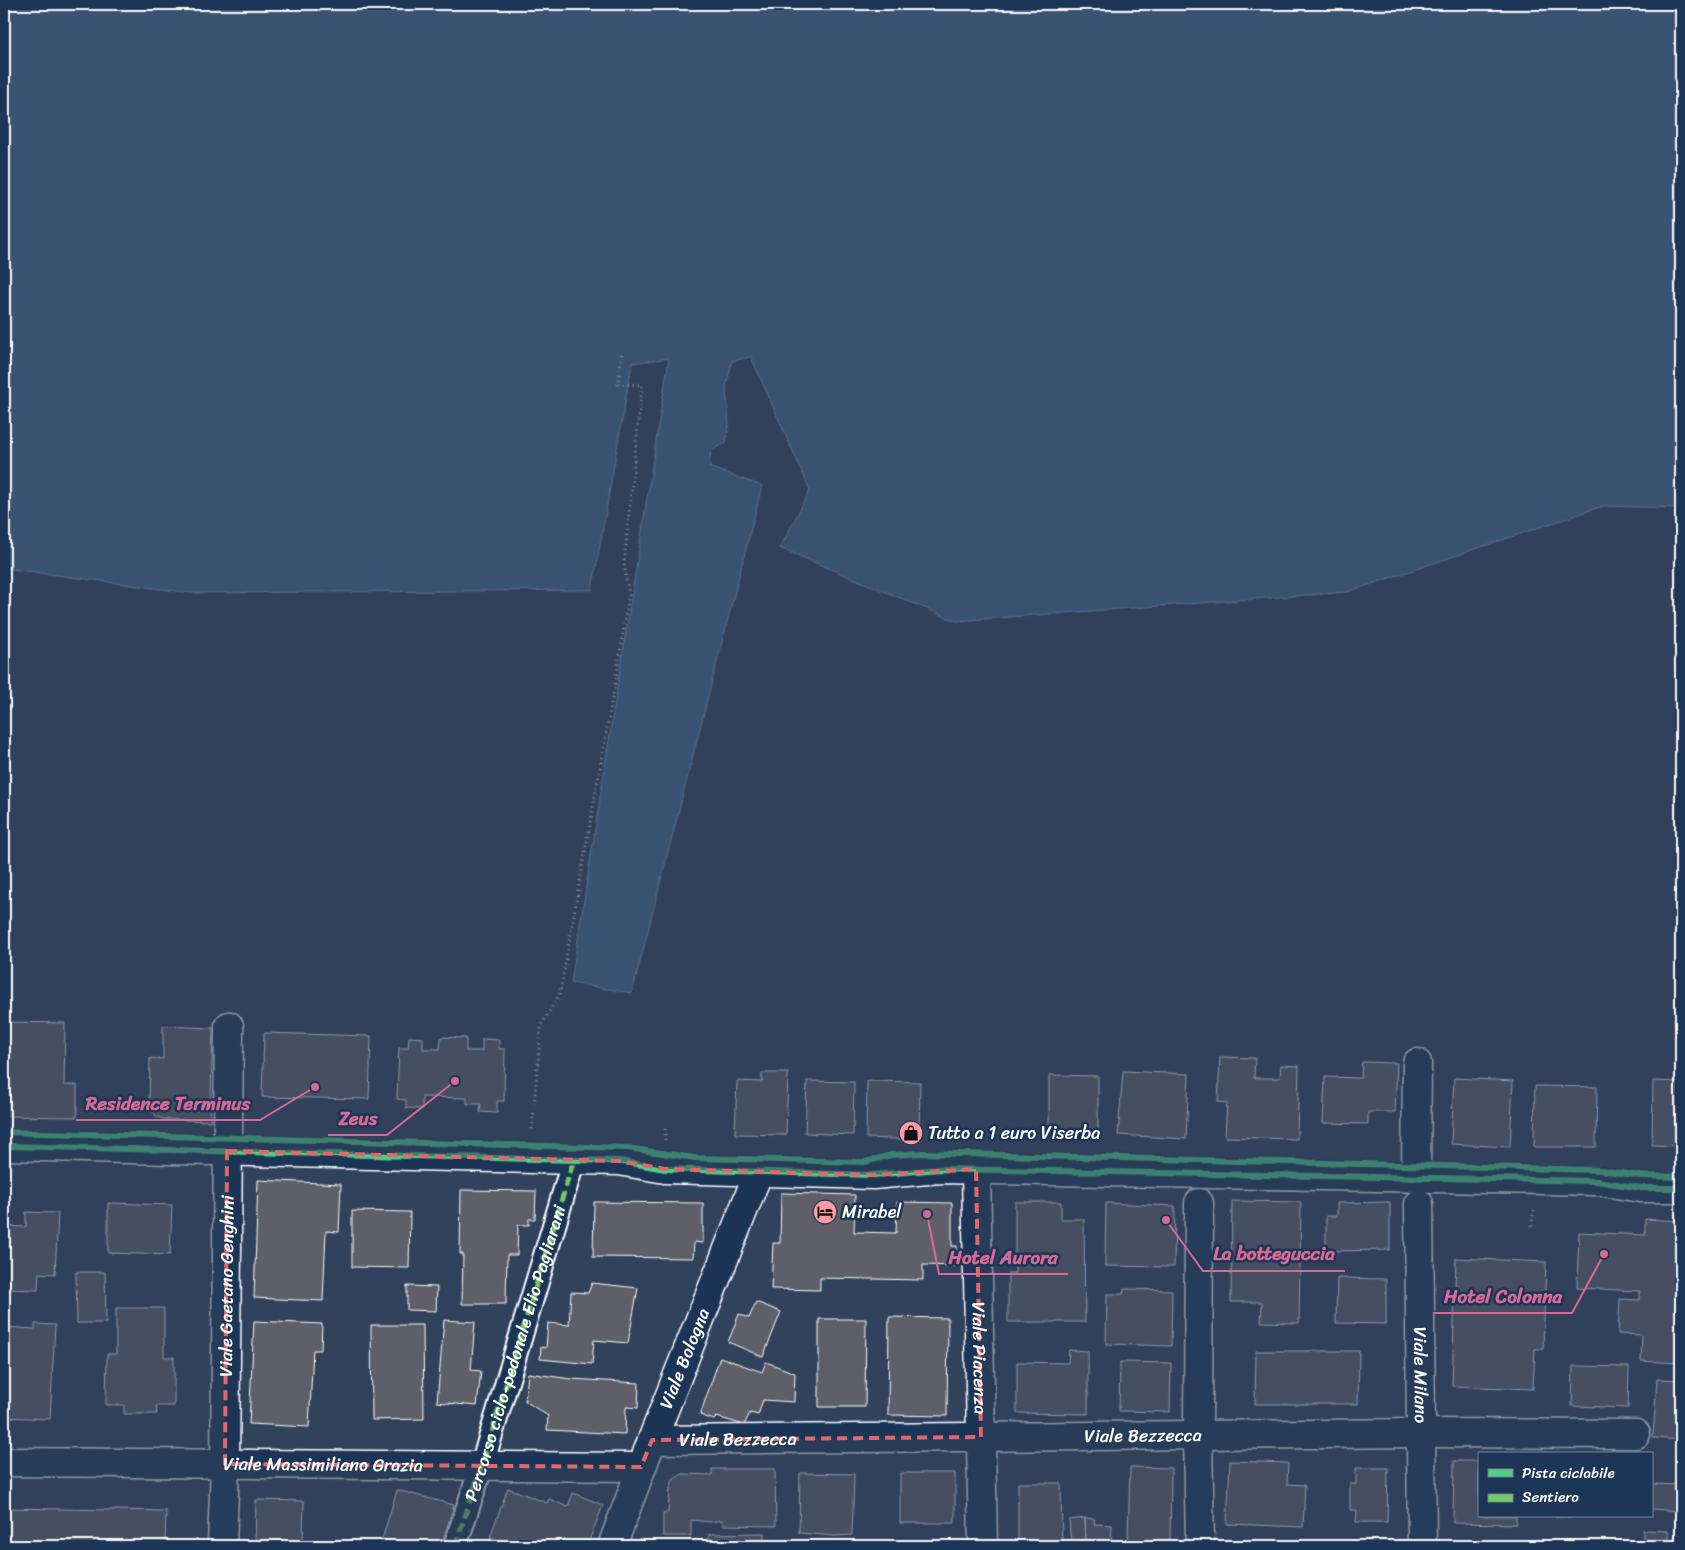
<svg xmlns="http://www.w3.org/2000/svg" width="1685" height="1550" viewBox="0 0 1685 1550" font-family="Sriracha,sans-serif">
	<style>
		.water { fill: #46698d; stroke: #90a5bb }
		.building { fill: #5f5f69; stroke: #fff }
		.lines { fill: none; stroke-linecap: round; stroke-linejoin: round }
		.pedestrian-casing { stroke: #fff; stroke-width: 26 }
		.minor-casing { stroke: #fff; stroke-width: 31 }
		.path { stroke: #fff; stroke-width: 3; stroke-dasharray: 1 4; stroke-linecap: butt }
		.pedestrian { stroke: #1d3557; stroke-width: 22 }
		.minor { stroke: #1d3557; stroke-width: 28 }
		.quiet { stroke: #71cb61; stroke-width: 5; stroke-dasharray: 10 5; stroke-linecap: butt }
		.cycleway-casing { stroke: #1d3557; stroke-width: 9 }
		.cycleway { stroke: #4dcf88; stroke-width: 6 }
		.marked { fill: none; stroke: #e26868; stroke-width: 4; stroke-dasharray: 10 6; stroke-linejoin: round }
		.labels { text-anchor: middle; stroke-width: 5; stroke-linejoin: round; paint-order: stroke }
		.poi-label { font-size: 18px; fill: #fff; stroke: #1d3557; text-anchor: start }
		.street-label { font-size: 18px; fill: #fff; stroke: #1d3557 }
		.leader { fill: none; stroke: #d76994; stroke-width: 2 }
		.callout-dot { fill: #d76994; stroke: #1d3557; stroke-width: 2 }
		.callout-label { font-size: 19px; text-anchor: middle; font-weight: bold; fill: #d76994; stroke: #1d3557; stroke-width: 5; stroke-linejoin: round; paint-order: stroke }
	</style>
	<rect width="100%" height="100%" fill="#31425c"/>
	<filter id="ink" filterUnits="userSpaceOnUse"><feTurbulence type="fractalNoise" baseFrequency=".02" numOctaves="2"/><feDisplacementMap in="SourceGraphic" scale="10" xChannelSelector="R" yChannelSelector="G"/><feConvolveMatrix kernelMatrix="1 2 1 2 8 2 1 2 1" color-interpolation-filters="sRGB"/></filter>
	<g filter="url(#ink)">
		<path class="water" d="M4,4H1681V508L1603,506L1348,592L956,621L780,548L810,490L751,357L732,361L726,387L729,425L726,443L711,450L709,467L762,486L632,993L571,983L669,358L632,363L592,590L191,593L4,568Z"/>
		<path class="building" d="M4,1022L65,1023L64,1085H77V1117L4,1116Z
			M163,1026L213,1028L210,1121L162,1119L156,1116L149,1106L150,1058L163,1059Z
			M264,1033L371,1036L369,1099L262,1097Z
			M409,1037L423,1038V1049H440L441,1037L466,1038V1051H482V1039L499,1040V1049H505L504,1101H497V1113L480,1112L481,1104H467V1098L422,1097V1109L406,1108V1100L397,1099L399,1048H408Z
			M1220,1057L1255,1058L1254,1078H1280L1281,1065L1299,1066L1297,1139L1225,1137L1227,1103L1218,1102Z
			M1362,1062L1397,1063L1395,1112H1368V1124L1323,1123L1325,1077L1361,1078Z
			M1123,1071L1189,1074L1186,1139L1118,1135Z
			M762,1073H788L786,1135L735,1134L737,1081L762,1082Z
			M1049,1075L1098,1076V1132L1049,1131Z
			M1454,1078L1513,1081L1510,1147L1451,1144Z
			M807,1081L854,1082L853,1135L805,1133Z
			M867,1081L920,1082L919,1140L866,1138Z
			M1653,1081L1681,1082V1146L1652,1145Z
			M1535,1086L1597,1087L1596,1147H1534Z
			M258,1180L341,1184L339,1232L326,1231L323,1301L254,1298Z
			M461,1190L536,1191L535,1219H529V1225H518L517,1255H507L506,1304H462L463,1254H460Z
			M781,1193L855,1195L854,1232L896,1233L897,1202L952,1203V1246H957V1266L923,1265V1280L820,1278V1290L771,1289L773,1243H780Z
			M1232,1201L1301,1202L1299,1323L1261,1322L1262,1302H1231Z
			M594,1202L703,1203V1243L694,1242L693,1258L593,1257Z
			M1015,1202H1061V1219H1084L1085,1322H1008V1273H1015Z
			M1390,1202V1250L1326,1251V1216H1337V1203Z
			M108,1203L172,1205L170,1255L108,1253Z
			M1106,1203L1175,1206L1174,1267L1105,1266Z
			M352,1211L410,1212L409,1268L352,1267Z
			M26,1212L58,1213L55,1274L39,1273L38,1290L4,1289V1226L26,1227Z
			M1645,1219L1681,1221V1363L1641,1361L1642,1335L1618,1334L1620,1299L1640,1300V1291L1577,1288L1579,1232L1645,1235Z
			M1456,1258L1546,1262L1543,1349H1535L1533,1389L1452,1386Z
			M76,1272H105L106,1323H77Z
			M1337,1278L1386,1279V1324L1336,1323Z
			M592,1283L638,1288L628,1343L594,1340L592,1364L540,1359L541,1347L546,1348L548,1323L569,1325L571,1292L588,1293Z
			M407,1286L437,1287L436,1311L407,1310Z
			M1124,1289L1172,1290L1171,1346L1106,1344L1107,1294H1123Z
			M756,1302L781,1312L763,1357L728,1342L739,1314L749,1318Z
			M116,1308H164V1357H174V1406H156L157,1414H124V1405H106L107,1354H116Z
			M889,1317L948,1318L947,1416L888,1415Z
			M819,1319H866L865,1407H819Z
			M444,1320L475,1322L471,1370L481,1371L477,1406L437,1402Z
			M254,1321L322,1324L321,1350H313L309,1427L249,1424Z
			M35,1324L55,1325L50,1419L4,1417V1327L35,1329Z
			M371,1325H423L424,1419L372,1420Z
			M1069,1350L1088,1351V1414L1017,1413V1362L1068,1363Z
			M1256,1351H1359L1358,1404H1255Z
			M720,1357L762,1372L766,1362L795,1373L794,1402L763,1400L758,1415L750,1413L744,1425L717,1417L714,1420L700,1415Z
			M1120,1362L1171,1363L1170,1412L1119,1411Z
			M1573,1366L1629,1367L1628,1408L1572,1406Z
			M528,1373L571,1379L639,1383L638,1408L626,1407L625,1434L547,1430L548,1416L525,1401Z
			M1657,1379L1681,1380V1440L1653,1438Z
			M1680,1452L1681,1511L1651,1509V1484L1679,1485Z
			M1230,1461L1288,1463L1287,1484L1305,1485L1303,1527L1227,1524Z
			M1454,1461H1479V1516H1516V1524L1453,1523Z
			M1130,1467L1171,1468L1170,1542L1128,1539Z
			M1356,1468H1388L1387,1522H1356L1357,1510H1350V1484H1356Z
			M712,1469H775L776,1526L723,1525V1520L710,1522L691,1520V1536H663V1514L668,1512L670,1488L673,1480L682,1474L712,1475Z
			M800,1473L854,1474L852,1535L835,1536L799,1533Z
			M900,1473H955V1523H900Z
			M1018,1483H1061L1062,1543L1018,1542Z
			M508,1488L547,1503L549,1499L568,1507L573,1493L603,1505L587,1546H515L490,1537Z
			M397,1490L454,1505L441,1546H380Z
			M256,1500L304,1501L303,1542H312V1546H255Z
			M4,1508L166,1511L165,1546H4Z
			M1556,1516H1615L1556,1517Z
			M1085,1518L1095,1519L1094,1524L1112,1525L1111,1546H1086Z
			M1085,1518L1086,1546H1071L1069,1520Z
			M1643,1530L1668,1531V1546H1643Z
			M764,1533V1546H709V1534Z
			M805,1541V1546H784V1542Z
			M1547,1545L1582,1546H1547Z"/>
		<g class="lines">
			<g class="pedestrian-casing">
				<g id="pedestrian">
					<path id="s1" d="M455,1546L482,1465L574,1159"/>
				</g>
			</g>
			<g class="minor-casing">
				<g id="minor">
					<path d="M4,1146L619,1161L665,1169L873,1175L939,1169L1597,1181L1641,1188H1681"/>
					<path id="s2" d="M976,1169L983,1546"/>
					<path d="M1416,1177L1417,1063"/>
					<path d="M1199,1203L1198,1435L1200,1546"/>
					<path id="s3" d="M1419,1204L1422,1546"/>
					<path id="s4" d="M652,1440L1420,1433L1636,1434"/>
					<path id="s5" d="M4,1462L641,1467"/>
					<path id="s6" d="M222,1546L225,1464L229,1026"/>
					<path id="s7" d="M612,1546L652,1440L759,1171"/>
				</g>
			</g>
			<path class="path" d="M532,1129L541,1026L560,993L617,672L629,595L624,563L642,385L618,384L622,353
				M665,1129V1140
				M1532,1226L1534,1209"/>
			<use href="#pedestrian" class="pedestrian"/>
			<use href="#minor" class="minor"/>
			<path class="quiet" d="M455,1546L482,1465L574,1159"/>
			<g class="cycleway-casing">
				<path id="cycleway" d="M4,1132L628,1148L695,1158L865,1162L891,1155L922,1153L1600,1170L1641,1176L1681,1177
					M4,1146L619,1161L665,1169L873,1175L939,1169L1597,1181L1641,1188H1681"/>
			</g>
			<use href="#cycleway" class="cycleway"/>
		</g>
	</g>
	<path d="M0 0H1685V1550H0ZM227,1151L619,1161L665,1169L873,1175L976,1169L981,1437L652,1440L641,1467L225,1464Z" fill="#31425c" fill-opacity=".55" fill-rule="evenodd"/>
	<path class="marked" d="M227,1151L619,1161L665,1169L873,1175L976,1169L981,1437L652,1440L641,1467L225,1464Z"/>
	<defs>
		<g id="shop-disc" transform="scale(1.25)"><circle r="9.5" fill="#ff9aa2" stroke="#1d3557"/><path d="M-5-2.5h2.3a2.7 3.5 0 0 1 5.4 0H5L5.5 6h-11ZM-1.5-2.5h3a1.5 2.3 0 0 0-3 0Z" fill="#111"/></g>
		<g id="hotel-disc" transform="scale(1.25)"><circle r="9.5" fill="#ff9aa2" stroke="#1d3557"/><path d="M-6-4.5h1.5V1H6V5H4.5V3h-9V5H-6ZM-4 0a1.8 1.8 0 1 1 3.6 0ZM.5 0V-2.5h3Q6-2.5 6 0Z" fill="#111"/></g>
	</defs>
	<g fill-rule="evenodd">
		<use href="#shop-disc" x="911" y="1133"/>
		<use href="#hotel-disc" x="825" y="1212"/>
	</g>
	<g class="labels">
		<g class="poi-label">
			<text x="928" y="1139">Tutto a 1 euro Viserba</text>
			<text x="842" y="1218">Mirabel</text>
		</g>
		<g class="street-label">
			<text dy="6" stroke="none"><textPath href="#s6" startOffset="260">Viale Gaetano Genghini</textPath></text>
			<text dy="6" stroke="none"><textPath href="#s1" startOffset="202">Percorso ciclo-pedonale Elio Pagliarani</textPath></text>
			<text dy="6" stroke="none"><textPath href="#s7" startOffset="201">Viale Bologna</textPath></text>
			<text dy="6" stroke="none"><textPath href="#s2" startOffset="189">Viale Piacenza</textPath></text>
			<text dy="6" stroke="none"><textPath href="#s3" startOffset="171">Viale Milano</textPath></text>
			<text dy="6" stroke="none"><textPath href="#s4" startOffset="491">Viale Bezzecca</textPath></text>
			<text dy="6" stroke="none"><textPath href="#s4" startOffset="86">Viale Bezzecca</textPath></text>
			<text dy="6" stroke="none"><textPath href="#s5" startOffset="319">Viale Massimiliano Grazia</textPath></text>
		</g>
	</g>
	<path class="leader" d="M315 1087L260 1120H76M455 1081L387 1135H328M1166 1220L1203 1271H1345M927 1214L939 1274H1068M1604 1254L1572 1313H1434"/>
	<g class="callout-dot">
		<circle cx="315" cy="1087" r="5"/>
		<circle cx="455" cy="1081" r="5"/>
		<circle cx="1166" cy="1220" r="5"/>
		<circle cx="927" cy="1214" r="5"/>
		<circle cx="1604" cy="1254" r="5"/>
	</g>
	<g class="callout-label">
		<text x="168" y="1110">Residence Terminus</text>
		<text x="358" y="1125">Zeus</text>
		<text x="1274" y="1260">La botteguccia</text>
		<text x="1003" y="1264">Hotel Aurora</text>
		<text x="1503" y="1303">Hotel Colonna</text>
	</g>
	<rect width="1685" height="1550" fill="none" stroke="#1d3557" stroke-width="20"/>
	<rect x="10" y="10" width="1665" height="1530" fill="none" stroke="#fff" stroke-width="2" filter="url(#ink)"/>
	<rect x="1478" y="1452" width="175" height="65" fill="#1d3557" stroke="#77869a"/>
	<rect x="1488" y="1469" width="25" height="8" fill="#4dcf88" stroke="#77869a"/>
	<text x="1522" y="1478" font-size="15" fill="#ffffff">Pista ciclabile</text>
	<rect x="1488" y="1494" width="25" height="8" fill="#71cb61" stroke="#77869a"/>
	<text x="1522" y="1502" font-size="15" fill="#ffffff">Sentiero</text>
</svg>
